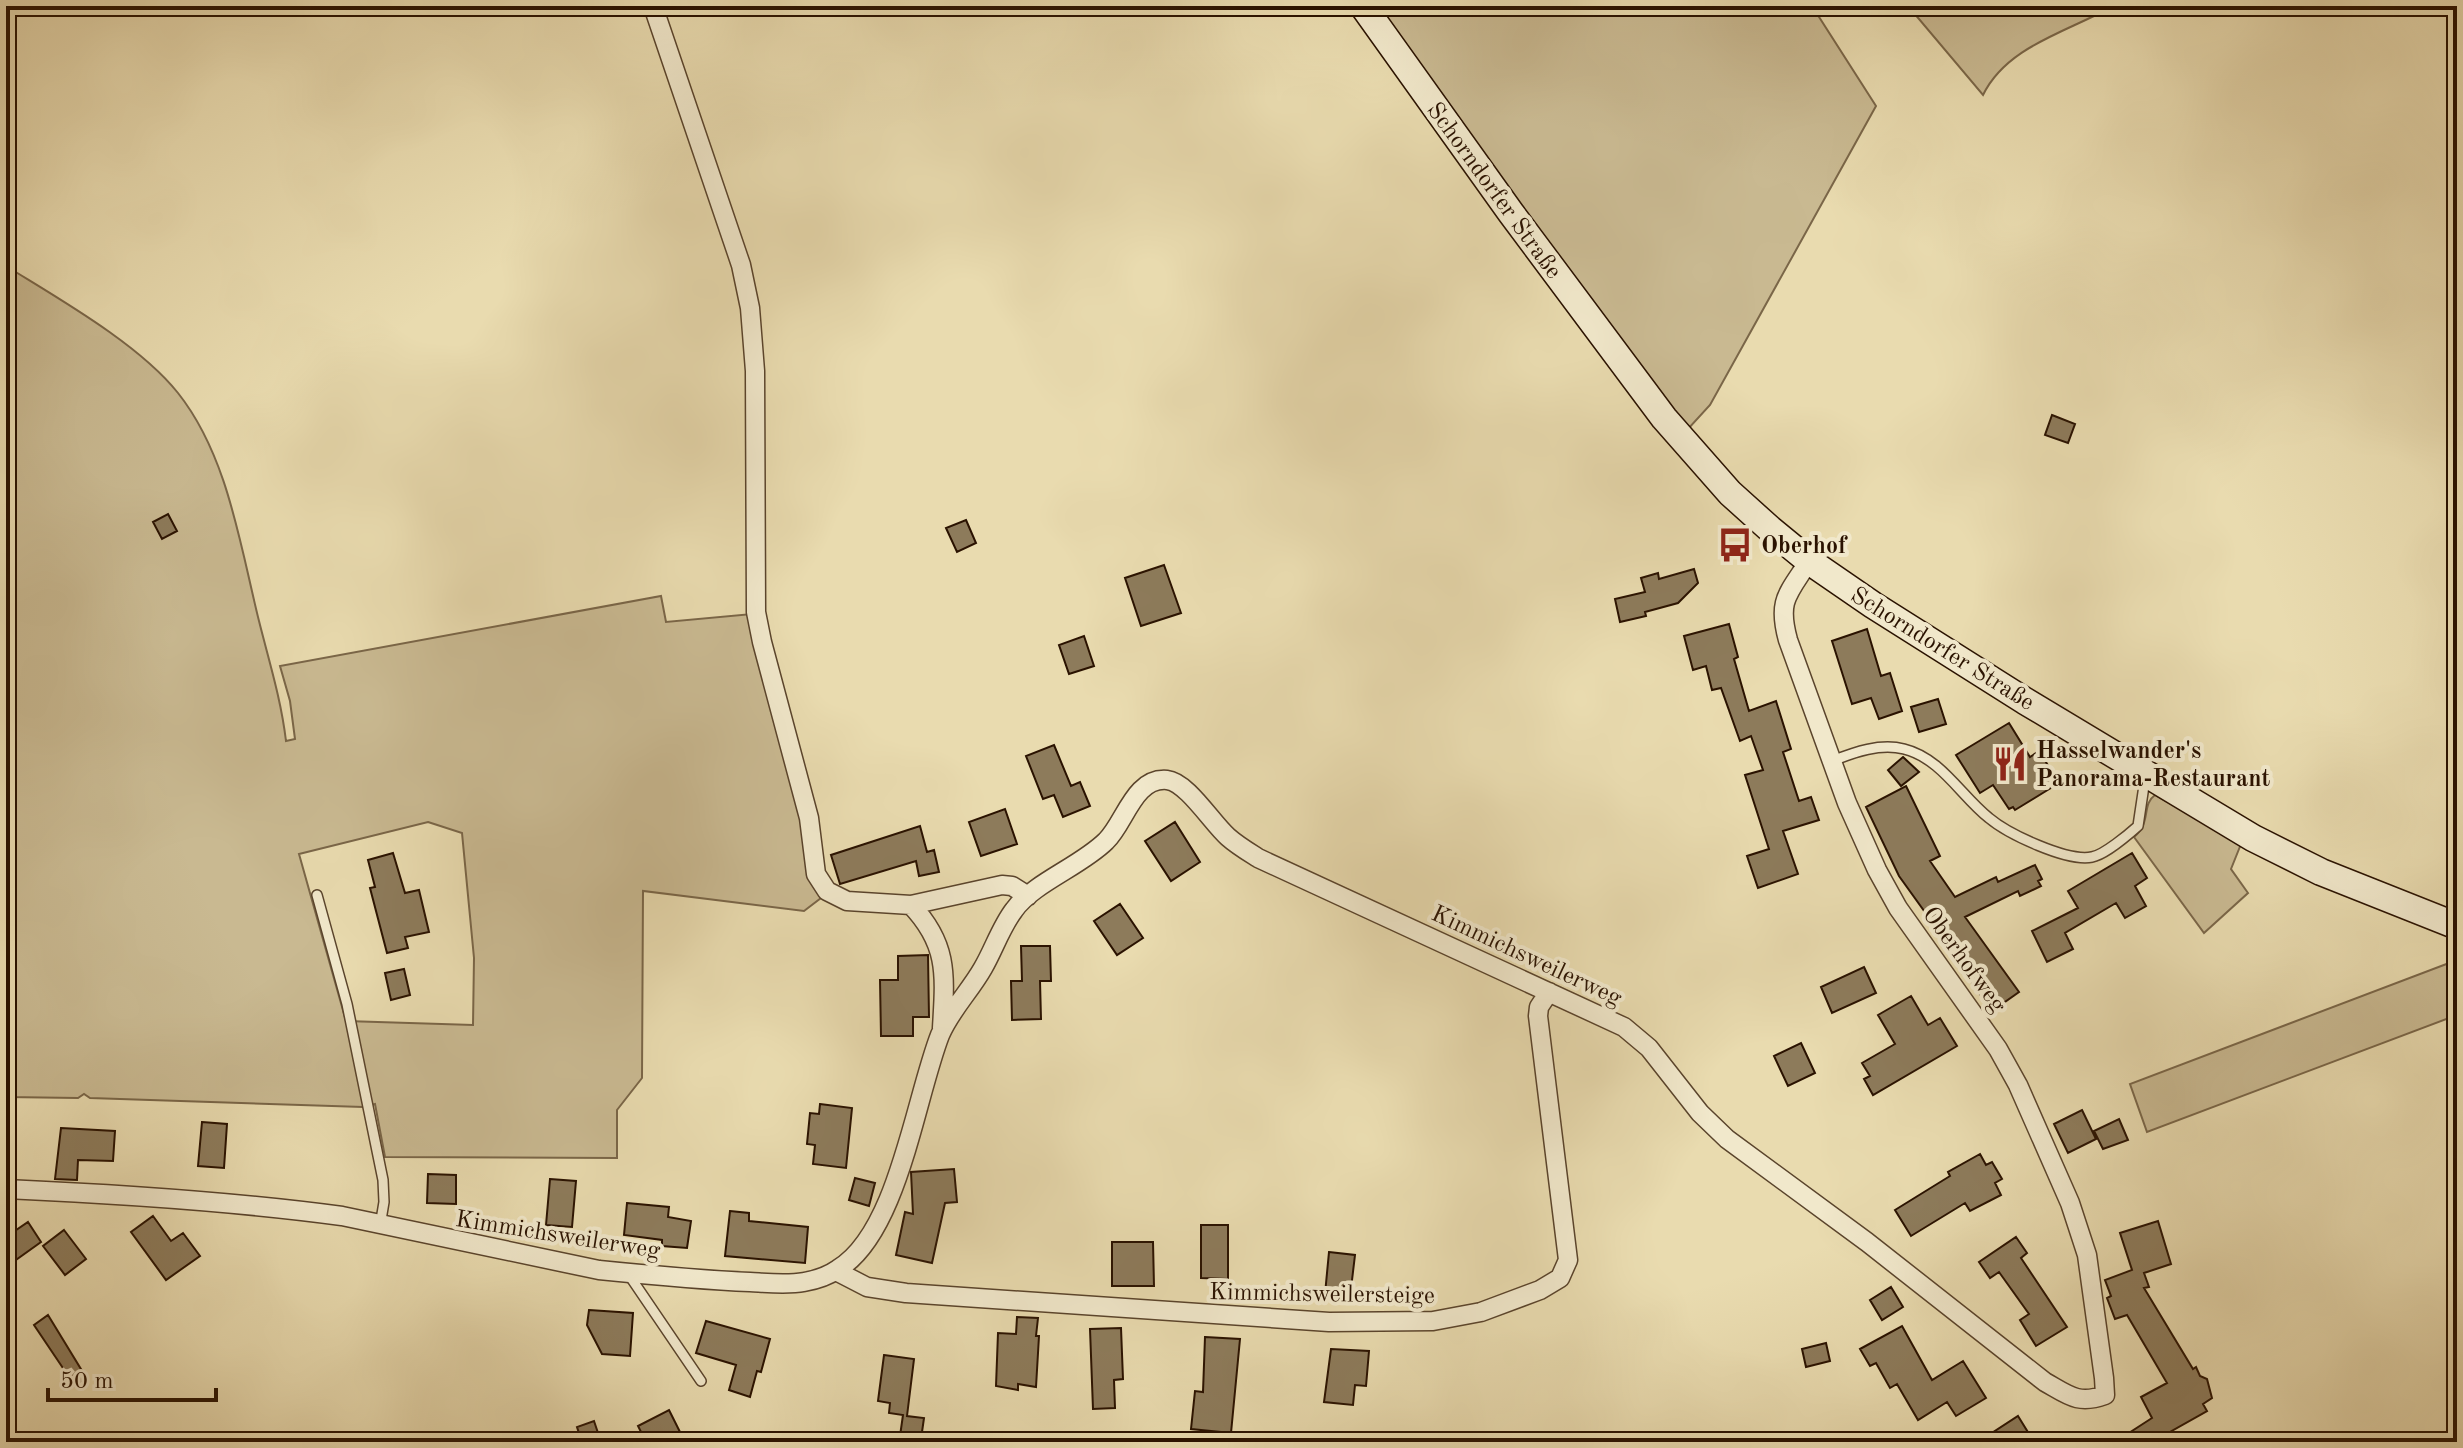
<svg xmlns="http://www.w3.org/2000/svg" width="2463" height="1448" viewBox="0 0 2463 1448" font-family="'Old Standard TT',serif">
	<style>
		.green { fill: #c9b991; stroke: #7a6648; stroke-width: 2; fill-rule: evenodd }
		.building { fill: #8d7b5b; stroke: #2a1200; stroke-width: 2 }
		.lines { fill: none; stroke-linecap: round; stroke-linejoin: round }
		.lane-casing { stroke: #5a442c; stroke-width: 12 }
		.street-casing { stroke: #5a442c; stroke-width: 21 }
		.secondary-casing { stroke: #2a1200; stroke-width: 29 }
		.lane { stroke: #f1e8cb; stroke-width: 9 }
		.street { stroke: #f1e8cb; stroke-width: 18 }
		.secondary { stroke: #f1e8cb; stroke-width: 26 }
		.labels { text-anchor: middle; stroke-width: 8; stroke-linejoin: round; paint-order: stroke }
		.street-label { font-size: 24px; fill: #2a1200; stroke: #f1e8cb }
		.poi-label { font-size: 24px; font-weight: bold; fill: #2a1200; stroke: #f1e8cb; text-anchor: start }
	</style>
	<rect width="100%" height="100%" fill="#e9dbaf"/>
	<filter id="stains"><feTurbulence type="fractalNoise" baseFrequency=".0025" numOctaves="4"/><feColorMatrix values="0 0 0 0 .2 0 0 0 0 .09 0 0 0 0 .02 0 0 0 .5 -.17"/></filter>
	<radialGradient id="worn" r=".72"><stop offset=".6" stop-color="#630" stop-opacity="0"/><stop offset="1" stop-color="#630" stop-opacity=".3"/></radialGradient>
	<path class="green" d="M1376,6H1812L1876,106L1710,405L1688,429L1652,385Z
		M1908,6H2089L2094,16C2053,36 2004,52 1983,95Z
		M6,266C59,299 139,344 178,393C228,456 240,545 259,621C269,661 281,699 286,741L295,739L290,701L280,666L661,596L666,622L752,614L797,786L811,881L821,898L804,911L643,891L642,1078L617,1110V1158L385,1157L375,1104L363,1107L90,1098L84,1094L78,1098L6,1097ZM428,822L462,833L474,958L473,1025L346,1021L299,854Z
		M2155,795L2241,844L2231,869L2248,893L2204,933L2134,837C2152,822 2141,805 2155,795Z
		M2457,960V1015L2147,1132L2130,1084Z"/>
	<path class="building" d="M2052,415L2075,424L2068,443L2045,435Z
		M168,514L177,531L162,539L153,522Z
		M966,520L976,543L957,552L946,528Z
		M1164,565L1181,613L1141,626L1125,578Z
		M1694,569L1698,583L1678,603L1645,612L1646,616L1620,622L1615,599L1645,592L1641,578L1658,573L1659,579Z
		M1729,624L1738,657L1734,659L1749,711L1776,701L1791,749L1783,752L1799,801L1811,797L1819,820L1783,831L1798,874L1758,888L1747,856L1769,849L1745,775L1763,770L1751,736L1740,741L1721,688L1712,690L1706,666L1693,670L1684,636Z
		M1867,629L1881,676L1890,673L1902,711L1879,719L1871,698L1852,704L1832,641Z
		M1084,636L1094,666L1069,674L1059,645Z
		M1938,699L1946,724L1919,732L1911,707Z
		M2009,723L2030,757L2039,751L2059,783L2015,810L2013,807L2009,809L1993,785L1980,793L1956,755Z
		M1054,745L1071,786L1080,782L1090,806L1063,817L1054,795L1043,799L1026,756Z
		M1903,757L1919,772L1901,786L1888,770Z
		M1906,786L1940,856L1930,861L1955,897L1996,877L1998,882L2035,865L2042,879L2038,881L2041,886L2020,896L2018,891L1965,917L2019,992L1992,1011L1952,955L1955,954L1899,876L1866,807Z
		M1005,809L1017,844L981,856L969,822Z
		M1175,822L1200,862L1171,881L1145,841Z
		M920,826L927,852L934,850L939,872L919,876L916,861L840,884L831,855Z
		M393,853L405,893L419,890L429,932L405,937L408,948L387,953L370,888L375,887L368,860Z
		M2132,853L2147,878L2135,886L2146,906L2125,918L2116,903L2065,933L2073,949L2047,962L2032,931L2078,908L2068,891Z
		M1120,904L1143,938L1117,955L1094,921Z
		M1021,946H1050L1051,981H1040L1041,1019L1012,1020L1011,981H1022Z
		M928,955L929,1017H913V1036H881L880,980H898V956Z
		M1864,967L1876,993L1832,1013L1821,987Z
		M404,969L410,995L391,1000L385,973Z
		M1911,996L1928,1025L1940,1018L1957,1046L1873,1095L1864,1079L1870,1076L1862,1063L1895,1044L1878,1015Z
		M1801,1043L1815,1073L1788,1086L1774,1056Z
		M820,1104L852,1108L846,1168L813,1164L815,1145L807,1144L810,1113L819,1114Z
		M2082,1110L2096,1139L2068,1153L2054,1124Z
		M2119,1119L2128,1140L2103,1149L2094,1131Z
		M202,1122L227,1124L224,1168L198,1166Z
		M61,1128L115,1131L113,1161L78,1160L77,1180L55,1179Z
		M1980,1154L1986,1165L1992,1162L2002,1179L1995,1183L2001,1195L1970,1211L1965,1203L1911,1236L1895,1210L1950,1176L1948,1172Z
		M954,1169L957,1202L945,1203L932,1263L896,1255L905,1212L913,1214L911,1172Z
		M428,1174L456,1175V1204L427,1203Z
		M855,1178L875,1183L869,1206L849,1200Z
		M550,1179L576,1181L572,1227L546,1225Z
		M627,1203L669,1207L668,1217L691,1221L687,1248L662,1246V1240L624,1235Z
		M730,1211L749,1213V1221L808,1227L805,1263L725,1256Z
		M153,1216L171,1241L183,1233L200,1256L166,1280L131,1232Z
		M2158,1221L2171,1264L2144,1273L2149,1287L2144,1288L2193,1369L2196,1367L2200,1376L2207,1379L2212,1398L2203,1404L2207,1411L2152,1442H2115L2152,1418L2141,1397L2167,1383L2127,1315L2115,1319L2107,1298L2111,1296L2105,1280L2132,1270L2120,1233Z
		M28,1222L41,1242L6,1267V1237Z
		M1201,1225H1228V1279L1201,1278Z
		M64,1230L86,1259L65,1275L43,1246Z
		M2016,1237L2027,1253L2021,1258L2067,1327L2036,1346L2020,1320L2029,1314L1999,1272L1990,1278L1979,1262Z
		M1112,1242H1153L1154,1286H1112Z
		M1329,1252L1355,1255L1350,1297L1325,1294Z
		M1891,1287L1903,1307L1882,1320L1870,1300Z
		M589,1310L633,1313L630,1356L602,1354L587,1325Z
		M48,1315L87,1379L75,1386L34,1325Z
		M1017,1317L1038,1318L1036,1336H1039L1036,1387L1018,1384V1390L996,1386L998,1333L1016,1334Z
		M706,1321L770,1339L761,1372L757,1371L750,1397L729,1390L736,1365L696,1353Z
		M1902,1326L1932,1380L1963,1361L1986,1398L1956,1416L1947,1402L1918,1420L1897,1384L1890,1388L1876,1363L1870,1366L1860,1349Z
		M1121,1328L1123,1379L1114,1380L1115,1408L1093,1409L1090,1329Z
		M1205,1337L1240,1339L1231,1433L1191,1429L1195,1391L1203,1392Z
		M1826,1343L1830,1361L1806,1367L1802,1349Z
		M1331,1349L1369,1351L1366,1386L1355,1385L1353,1405L1324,1402Z
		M884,1355L914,1359L907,1416L924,1418L921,1439L900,1436L903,1415L889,1413L890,1403L878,1401Z
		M669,1410L685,1442H646L638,1426Z
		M2018,1416L2034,1442H1978Z
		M594,1421L601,1442H582L577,1427Z"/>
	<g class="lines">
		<g class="lane-casing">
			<path id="lane" d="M1832,761C1855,752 1880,743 1904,749C1941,758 1961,796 1989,818C2008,834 2067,862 2092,857C2104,855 2129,834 2138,826L2145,779
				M317,895L347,1004L383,1180L384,1202L380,1226
				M629,1275L701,1381"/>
		</g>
		<g class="street-casing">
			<path id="street" d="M653,6L741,265L750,308L755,371L756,612L762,642L809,818L816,874L827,891L847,901L911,905L1002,885L1012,886L1028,896
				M911,905C949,945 945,976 942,1028
				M6,1189C118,1194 230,1201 342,1216L599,1270C649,1275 700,1280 750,1282C768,1283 787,1285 804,1282C816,1280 828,1276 838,1269C898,1233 915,1099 940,1035C950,1011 970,991 983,968C994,949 1001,927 1014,910C1033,883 1081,866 1106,841C1125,823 1134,777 1167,780C1187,782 1212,823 1228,837C1237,845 1247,851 1258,858L1624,1027L1649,1048L1700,1113L1727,1139L1867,1242L2045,1382C2068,1395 2078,1405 2105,1395L2104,1378L2087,1255L2070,1203L2018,1085L1998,1049L1898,908L1877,870L1847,803L1788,640C1777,600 1788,594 1809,561
				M836,1271L867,1287L906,1293L1329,1322L1433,1321L1481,1312L1540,1290L1560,1278L1568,1260L1538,1016L1539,1007L1549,992"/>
		</g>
		<g class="secondary-casing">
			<path id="secondary" d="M1363,6L1511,213L1664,418L1730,493L1770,529L1809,561L1873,605L2025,701L2253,838L2321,872L2457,926"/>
		</g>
		<use href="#lane" class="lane"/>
		<use href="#street" class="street"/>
		<use href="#secondary" class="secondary"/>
	</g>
	<defs>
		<g id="bus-bare" transform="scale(2.76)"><path d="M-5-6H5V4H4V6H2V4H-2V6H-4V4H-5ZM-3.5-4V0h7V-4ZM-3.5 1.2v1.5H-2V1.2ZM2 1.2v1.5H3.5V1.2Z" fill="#8f2418" stroke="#f1e8cb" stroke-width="2.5" paint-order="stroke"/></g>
		<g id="restaurant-bare" transform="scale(2.76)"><path d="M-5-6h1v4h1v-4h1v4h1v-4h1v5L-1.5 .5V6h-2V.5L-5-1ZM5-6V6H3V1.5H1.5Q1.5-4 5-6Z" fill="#8f2418" stroke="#f1e8cb" stroke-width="2.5" paint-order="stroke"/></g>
	</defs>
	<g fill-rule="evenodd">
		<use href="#bus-bare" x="1735" y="545"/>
		<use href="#restaurant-bare" x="2010" y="764"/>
	</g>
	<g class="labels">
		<g class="street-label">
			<text transform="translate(1495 190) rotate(54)" y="8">Schorndorfer Straße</text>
			<text transform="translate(1943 648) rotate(32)" y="8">Schorndorfer Straße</text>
			<text transform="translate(1527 955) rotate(25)" y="8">Kimmichsweilerweg</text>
			<text transform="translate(1965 959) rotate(54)" y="8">Oberhofweg</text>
			<text transform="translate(558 1234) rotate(9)" y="8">Kimmichsweilerweg</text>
			<text transform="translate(1322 1293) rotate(1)" y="8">Kimmichsweilersteige</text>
		</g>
		<g class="poi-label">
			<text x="1761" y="553">Oberhof</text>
			<text x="2036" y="758">Hasselwander's<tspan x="2036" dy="28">Panorama-Restaurant</tspan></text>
		</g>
	</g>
	<rect width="2463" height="1448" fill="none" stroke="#e9dbaf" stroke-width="32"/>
	<rect x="8" y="8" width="2447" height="1432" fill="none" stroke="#2a1200" stroke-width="4"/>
	<rect x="16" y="16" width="2431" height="1416" fill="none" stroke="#2a1200" stroke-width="2"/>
	<path d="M48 1388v12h168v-12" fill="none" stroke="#2a1200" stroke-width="4"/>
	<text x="60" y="1388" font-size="24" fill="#2a1200" stroke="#f1e8cb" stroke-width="6" paint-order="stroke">50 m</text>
	<rect width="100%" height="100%" filter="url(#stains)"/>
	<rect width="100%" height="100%" fill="url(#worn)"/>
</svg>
